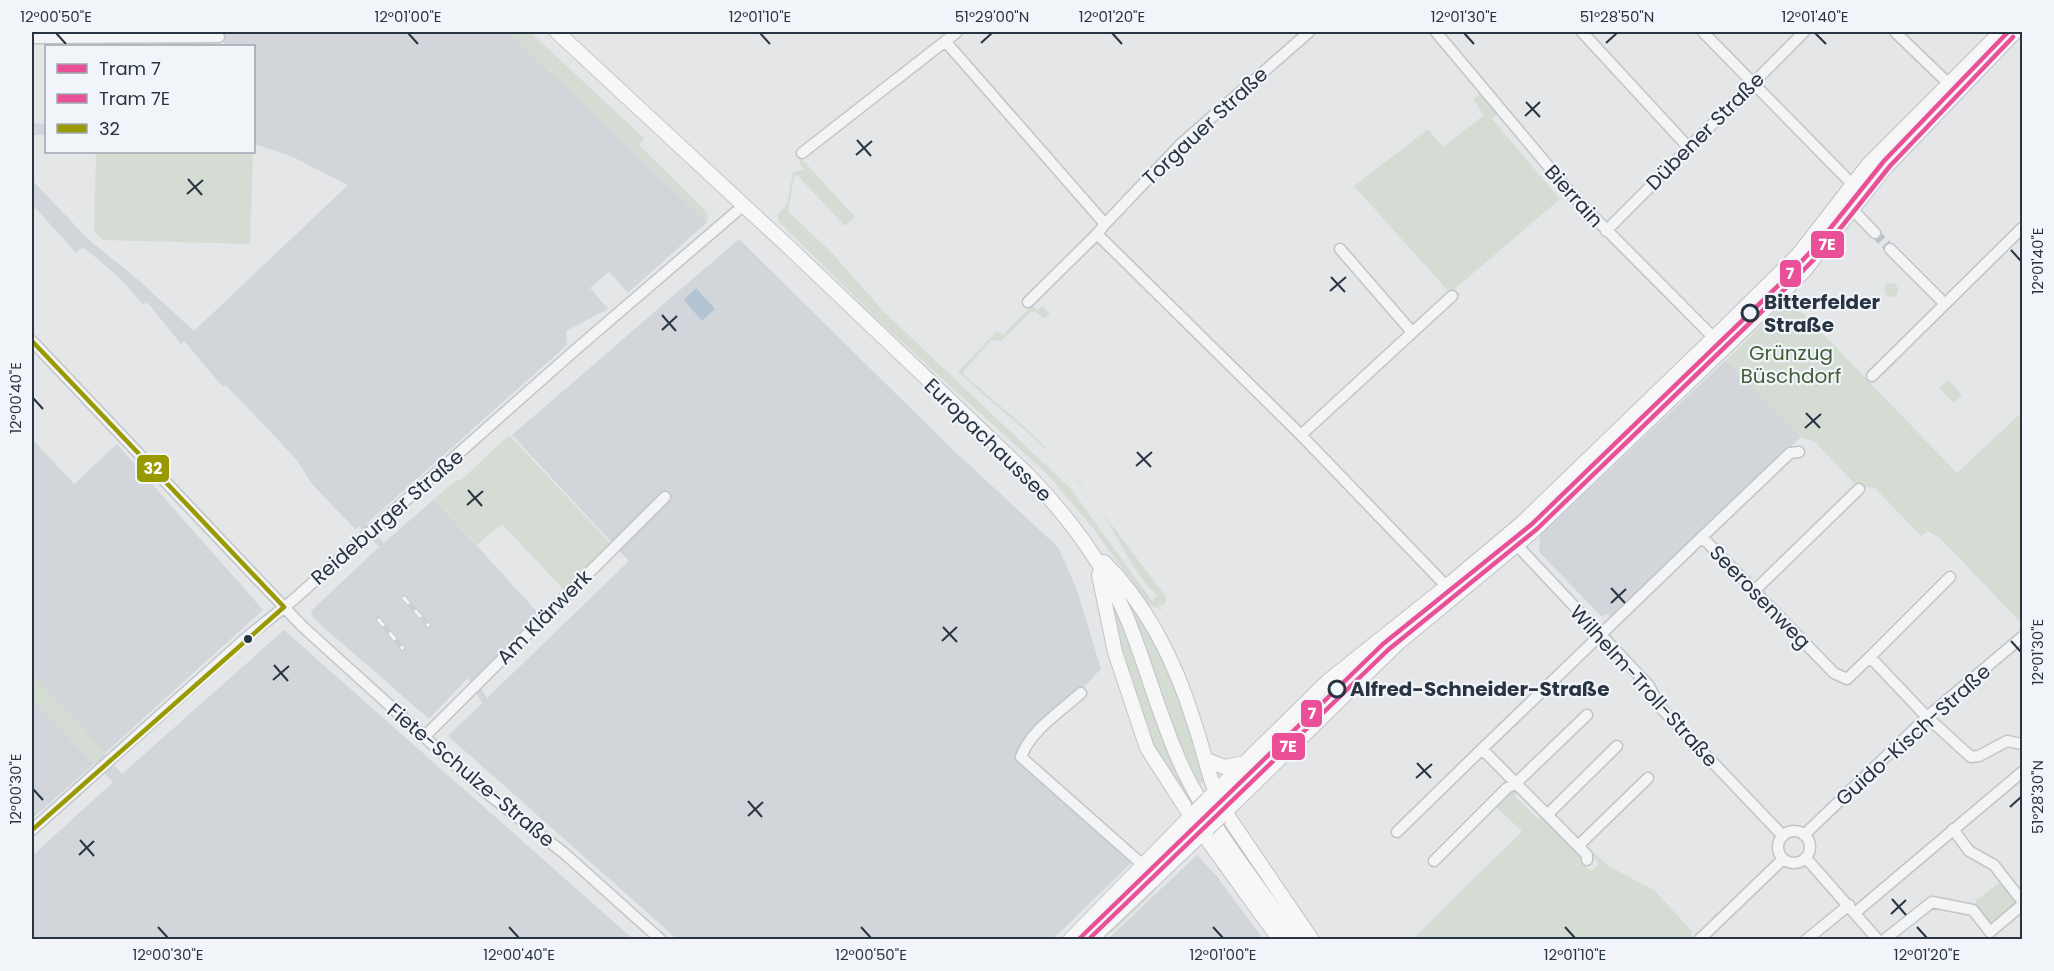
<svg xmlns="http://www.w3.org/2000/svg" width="2054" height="971" viewBox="0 0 2054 971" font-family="Poppins,sans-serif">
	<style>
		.built { fill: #d2d6db }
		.green { fill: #d5dcd4 }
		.water { fill: #b2c4d4 }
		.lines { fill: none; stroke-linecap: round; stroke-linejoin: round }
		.minor-tunnel { stroke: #bfc2c7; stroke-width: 10; stroke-dasharray: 10 5; stroke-linecap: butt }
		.minor-casing { stroke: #c2c4c6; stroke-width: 13 }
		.major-casing { stroke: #c0c3c6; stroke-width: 16 }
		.minor { stroke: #f3f4f5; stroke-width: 10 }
		.major { stroke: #f7f7f7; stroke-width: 14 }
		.rail-casing { stroke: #ccced0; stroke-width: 5 }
		.rail { stroke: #f1f4f8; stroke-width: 3; stroke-dasharray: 9; stroke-linecap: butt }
		.major-bridge-casing { stroke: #c0c3c6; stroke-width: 16; stroke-linecap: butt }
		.major-bridge { stroke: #f7f7f7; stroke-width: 14 }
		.bus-1-casing { stroke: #f1f4f8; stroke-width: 9 }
		.bus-1 { stroke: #990; stroke-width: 4.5 }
		.tram-1-casing { stroke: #f1f4f8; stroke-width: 9 }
		.tram-2-casing { stroke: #f1f4f8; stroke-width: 9 }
		.tram-1 { stroke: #ea5097; stroke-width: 4.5 }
		.tram-2 { stroke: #ea5097; stroke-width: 4.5 }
		.ticks { fill: none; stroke: #293443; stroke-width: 2 }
		.stop-dot { fill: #f1f4f8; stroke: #293443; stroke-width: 3 }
		.bus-dot { fill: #293443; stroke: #f1f4f8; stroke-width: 2 }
		.labels { text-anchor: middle; stroke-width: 4.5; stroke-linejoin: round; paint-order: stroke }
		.street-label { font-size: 20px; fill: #293443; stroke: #f1f4f8 }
		.stop-label { font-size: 20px; font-weight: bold; fill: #293443; stroke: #f1f4f8; text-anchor: start }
		.park-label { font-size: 20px; fill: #405f37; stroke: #f1f4f8 }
		.line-badge { stroke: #f1f4f8; stroke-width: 2 }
		.badge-label { font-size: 16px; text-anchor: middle; font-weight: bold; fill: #fff }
		.neatline { fill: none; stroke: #293443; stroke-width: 2 }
		.ticks-label { font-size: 15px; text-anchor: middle; fill: #293443 }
	</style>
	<rect width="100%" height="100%" fill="#e4e6e8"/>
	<path class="built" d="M223,32H508L707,222L628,293L609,272L590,288L608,309L566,331L567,345L366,524L384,543L434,499L541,616L479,679L475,678L487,698L629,561L512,435L739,239L951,448L1058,547L1077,590L1101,669L1018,754L1135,858L1130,864L1053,939H677L448,736L482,703L468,678L429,719L313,618L311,611L379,547L359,526L355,529L311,483L296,459L226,385L223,387L184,341L181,344L147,302L143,305L118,276L83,247L76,253L32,204V180L89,240L135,277L194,331L348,185L291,156L254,144V46H164V42L224,44Z
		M32,123L46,124V135H32Z
		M1726,360L1801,437L1611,617L1607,614L1602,617L1539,552L1540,535Z
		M32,439L74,484L117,444L263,610L104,754L122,774L284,630L633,939H32V856L113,782L95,763L32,819Z
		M1197,855L1216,875L1263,939H1108Z"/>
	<path class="green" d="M508,32H530L644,138L639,145L704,209L708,215L707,222Z
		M1481,94L1497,114L1492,119L1560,199L1450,293L1354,186L1428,129L1443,147L1484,115L1473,99Z
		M96,152H253L250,244L103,240L94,231Z
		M801,158L855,217L845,226L797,175L794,177L788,211L833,254L884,312L1071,489L1152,601L1157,595C1130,570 1118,534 1096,504C1058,453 1005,415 958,372L997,331L1003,335L1032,306L1038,310L1042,306L1050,314L1044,318L1036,312H1030L1001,341L991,340L962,373L1026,428L1080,483L1166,597L1165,604L1158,606L1164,611L1148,604L1092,527L1048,475L879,321L778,221V214L787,204L793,172L804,170L799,162Z
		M1884 290a7 7 0 1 1 14 0a7 7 0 1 1-14 0Z
		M1789,299L1957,473L2022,412V624L1941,539L1928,531L1921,536L1875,488L1856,485L1814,441L1801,437L1726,360Z
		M1948,380L1962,395L1954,403L1939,388Z
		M509,435L613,546L565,591L502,524L477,545L434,499L455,481L461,480Z
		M1113,575L1166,659L1208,779L1199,784L1175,731L1148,653H1146Z
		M1106,588L1136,657L1134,658L1163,742L1191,803L1152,747L1123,663Z
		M32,675L106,752L93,763L32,699Z
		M1512,787L1519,790L1514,796L1538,819L1543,815L1544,820L1566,842L1569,840L1581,853L1580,862L1591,871L1599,864L1585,845L1610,867L1654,890L1692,931V936L1688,940H1412L1522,831L1494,805Z
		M2001,882L2017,903L1996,922L1987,921L1976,908V900Z
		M1154,888L1156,890L1116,929L1099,940Z"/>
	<path class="water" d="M696,288L715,309L702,321L684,300Z"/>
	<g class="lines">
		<path class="minor-tunnel" d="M1875,233L1890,249"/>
		<g class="minor-casing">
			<path id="minor" d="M1436,32L1575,198L1718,342
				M1582,32L1690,149
				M1703,32L1852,184
				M1895,32L1950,85
				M32,38L219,37
				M945,41L1105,224L1097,234L1301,435L1452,592
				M802,153L957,32
				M1848,205L1875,233
				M1105,224L1181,144L1309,32
				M1606,231L1804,32
				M1340,249L1412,332
				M1028,302L1097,234
				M1945,304L2022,228
				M32,341L302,626L483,790L564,853L661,940
				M1872,376L1945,304L1890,249
				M1301,435L1452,296
				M1702,537L1790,453L1799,452
				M1512,540L1649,686L1660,707L1783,836
				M1950,577L1870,657L1927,717L1971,757L1979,756L2007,741L2022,744
				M1754,591L1859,489
				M1081,693C1061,711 1030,731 1021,757L1144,866
				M424,737L665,497
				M1548,814L1617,746
				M1953,829L1969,851L1994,865L2022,901
				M32,830L247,637L292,601L574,351L744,205
				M1778 847a16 16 0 1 1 32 0a16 16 0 1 1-32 0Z
				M1397,832L1482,749
				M1804,835L1927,717L2022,637
				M1578,846L1648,778
				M1806,858L1878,940
				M1587,860V855L1482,749L1702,537L1834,673L1847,679L1870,657
				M1434,861L1507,788L1516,783L1587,715
				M1856,912L2022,772
				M1699,940L1783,859
				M1806,940L1849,905
				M1884,940L1932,902L1973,910L1990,932L2022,905"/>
		</g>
		<g class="major-casing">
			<path id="major" d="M557,32L793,251L1027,474C1069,517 1106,566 1129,623C1148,671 1161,722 1183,769C1212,830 1257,884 1296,940
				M1104,562C1148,606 1177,666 1195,725C1205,754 1210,786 1225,812L1312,940
				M1099,575L1115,652L1147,748L1198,827L1280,940
				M1207,760L1224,767L1245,763
				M1208,799L1328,681L1447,586L1522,523L1725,327L1798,255L1868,165L2001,32
				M1221,816L1398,643L1532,532L1789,286L1804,271L1883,170L2015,32
				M1070,940L1196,811
				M1090,940L1208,828"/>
		</g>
		<use href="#minor" class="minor"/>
		<use href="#major" class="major"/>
		<g class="rail-casing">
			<path id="rail" d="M403,597L429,626
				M378,619L403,649"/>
		</g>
		<use href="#rail" class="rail"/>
		<g class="major-bridge-casing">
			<path id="major-bridge" d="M1196,811L1208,799
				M1208,828L1221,816"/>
		</g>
		<use href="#major-bridge" class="major-bridge"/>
		<g class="bus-1-casing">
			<path id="bus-1" d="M32,341L284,607L32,830"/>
		</g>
		<use href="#bus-1" class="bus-1"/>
		<g class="tram-1-casing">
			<path id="tram-1" d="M1078,940L1383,644L1532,524L1783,281L1817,245L1884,161L2008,32"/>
		</g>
		<g class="tram-2-casing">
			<path id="tram-2" d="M1088,940L1388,650L1537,529L1788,286L1823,250L1890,166L2013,37"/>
		</g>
		<use href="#tram-1" class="tram-1"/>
		<use href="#tram-2" class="tram-2"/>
	</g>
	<path class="ticks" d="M56,33L66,44M408,33L418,44M760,33L770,44M1112,33L1122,44M1464,33L1474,44M1815,33L1826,44M981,43L992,33M1606,43L1617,33M1526,102L1540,117M1525,116L1540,102M857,140L871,156M856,155L872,141M188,179L202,195M187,194L203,180M2011,250L2021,261M1331,277L1345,292M1330,291L1346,277M662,315L676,331M662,330L677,316M33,398L43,409M1806,413L1820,428M1805,428L1821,414M1137,452L1151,467M1136,466L1152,452M468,490L482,506M467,505L483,491M1611,588L1625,603M1611,603L1626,589M943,627L957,642M942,641L957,627M2011,641L2021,652M274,665L288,681M273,680L289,666M1417,763L1431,778M1416,778L1432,764M33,789L43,800M748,801L762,817M2010,807L2021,797M748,816L763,802M80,840L94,856M79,855L94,841M1892,899L1906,915M1891,914L1906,900M158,927L168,938M509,927L519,938M861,927L871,938M1213,927L1223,938M1565,927L1575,938M1917,927L1927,938"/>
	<g class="stop-dot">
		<circle cx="1750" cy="313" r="8"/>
		<circle cx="1337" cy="689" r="8"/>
	</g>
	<circle class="bus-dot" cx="248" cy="639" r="5"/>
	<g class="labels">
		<g class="street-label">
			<text transform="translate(1205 126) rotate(-43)" y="7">Torgauer Straße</text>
			<text transform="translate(1705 131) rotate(-45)" y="7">Dübener Straße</text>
			<text transform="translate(1574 196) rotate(48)" y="7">Bierrain</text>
			<text transform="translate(988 440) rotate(44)" y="7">Europachaussee</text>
			<text transform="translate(387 517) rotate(-41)" y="7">Reideburger Straße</text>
			<text transform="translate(1760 597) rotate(46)" y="7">Seerosenweg</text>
			<text transform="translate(544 617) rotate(-45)" y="7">Am Klärwerk</text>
			<text transform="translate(1644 686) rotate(48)" y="7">Wilhelm-Troll-Straße</text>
			<text transform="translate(1913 735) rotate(-42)" y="7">Guido-Kisch-Straße</text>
			<text transform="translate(471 775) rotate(40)" y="7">Fiete-Schulze-Straße</text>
		</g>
		<g class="stop-label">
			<text x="1764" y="309">Bitterfelder<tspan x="1764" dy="23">Straße</tspan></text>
			<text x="1350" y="696">Alfred-Schneider-Straße</text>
		</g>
		<g class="park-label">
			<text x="1791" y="360">Grünzug<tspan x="1791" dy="23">Büschdorf</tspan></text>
		</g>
	</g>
	<g class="line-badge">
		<rect x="1810" y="230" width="35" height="29" rx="6" fill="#ea5097"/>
		<rect x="1779" y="259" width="23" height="29" rx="6" fill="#ea5097"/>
		<rect x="136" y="454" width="34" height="29" rx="6" fill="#990"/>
		<rect x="1300" y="699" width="23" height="29" rx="6" fill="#ea5097"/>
		<rect x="1271" y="732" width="35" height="29" rx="6" fill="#ea5097"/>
	</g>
	<g class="badge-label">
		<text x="1827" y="250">7E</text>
		<text x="1790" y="279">7</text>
		<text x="153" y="474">32</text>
		<text x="1312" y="719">7</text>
		<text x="1288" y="752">7E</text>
	</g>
	<rect width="2054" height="971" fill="none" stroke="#f1f4f8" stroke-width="66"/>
	<rect x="45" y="45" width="210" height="108" fill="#f1f4f8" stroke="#a1a7b0" stroke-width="1.5"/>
	<rect x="57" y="64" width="30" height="9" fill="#ea5097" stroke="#a1a7b0" stroke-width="1.5"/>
	<text x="99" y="75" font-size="18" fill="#293443">Tram 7</text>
	<rect x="57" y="94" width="30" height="9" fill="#ea5097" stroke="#a1a7b0" stroke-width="1.5"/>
	<text x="99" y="105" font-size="18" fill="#293443">Tram 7E</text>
	<rect x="57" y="124" width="30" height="9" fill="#999900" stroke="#a1a7b0" stroke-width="1.5"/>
	<text x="99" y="135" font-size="18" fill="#293443">32</text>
	<rect x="33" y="33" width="1988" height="905" class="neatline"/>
	<g class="ticks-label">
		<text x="56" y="22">12°00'50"E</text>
		<text x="408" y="22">12°01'00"E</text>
		<text x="760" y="22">12°01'10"E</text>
		<text x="992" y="22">51°29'00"N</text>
		<text x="1112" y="22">12°01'20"E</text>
		<text x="1464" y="22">12°01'30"E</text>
		<text x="1617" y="22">51°28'50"N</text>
		<text x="1815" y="22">12°01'40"E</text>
		<text transform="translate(2038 261) rotate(-90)" y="5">12°01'40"E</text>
		<text transform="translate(16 398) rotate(-90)" y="5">12°00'40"E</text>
		<text transform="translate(2038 652) rotate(-90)" y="5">12°01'30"E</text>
		<text transform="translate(16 789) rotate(-90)" y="5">12°00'30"E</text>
		<text transform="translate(2038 797) rotate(-90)" y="5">51°28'30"N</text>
		<text x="168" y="960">12°00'30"E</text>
		<text x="519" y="960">12°00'40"E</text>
		<text x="871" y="960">12°00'50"E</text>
		<text x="1223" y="960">12°01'00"E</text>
		<text x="1575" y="960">12°01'10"E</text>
		<text x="1927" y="960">12°01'20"E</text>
	</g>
</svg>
